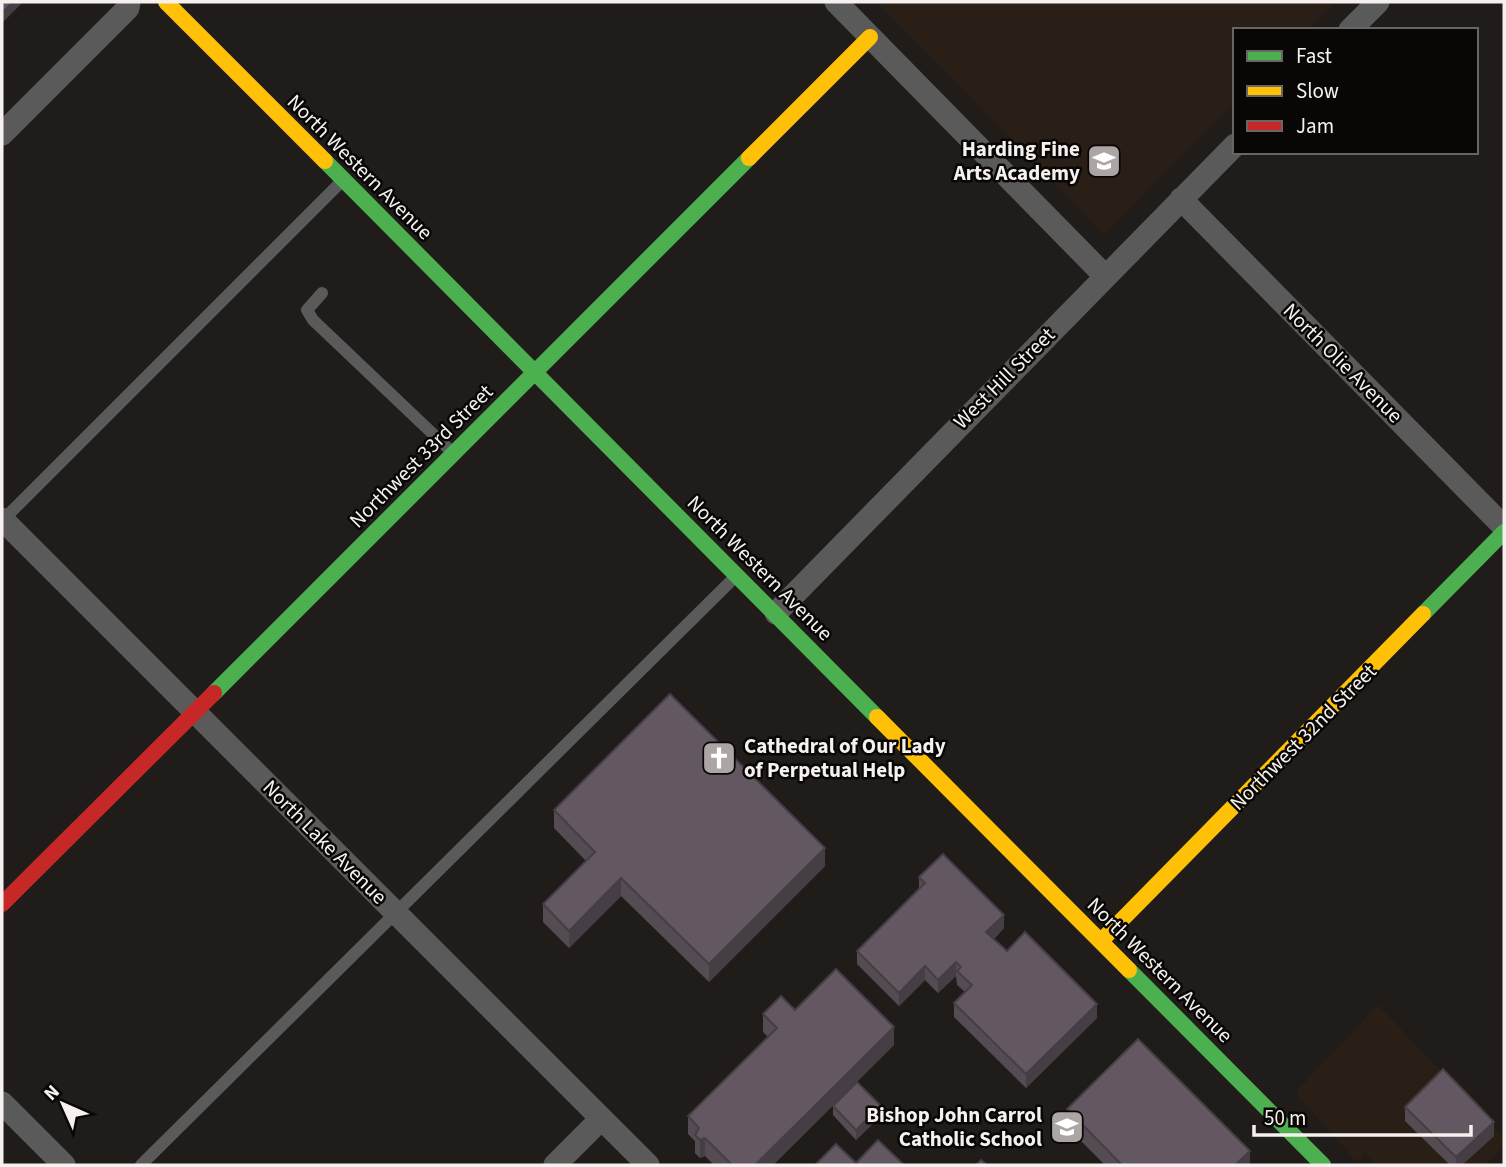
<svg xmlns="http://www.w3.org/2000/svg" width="1506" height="1167" viewBox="0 0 1506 1167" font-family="'Source Sans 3',sans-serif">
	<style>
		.built { fill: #291f17 }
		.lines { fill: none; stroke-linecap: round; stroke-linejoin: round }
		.lane { stroke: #5b5a5a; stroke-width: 12 }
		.street { stroke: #5b5a5a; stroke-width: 23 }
		.fast { stroke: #4caf50; stroke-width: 16 }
		.slow { stroke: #ffc107; stroke-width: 16 }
		.jam { stroke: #c62828; stroke-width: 16 }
		.wall { fill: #554c53 }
		.shaded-wall { fill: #453e44 }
		.building { fill: #635861; stroke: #453e44; stroke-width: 2 }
		.labels { text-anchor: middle; stroke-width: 5; stroke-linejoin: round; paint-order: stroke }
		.poi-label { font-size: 21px; font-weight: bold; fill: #f6f1ee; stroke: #090705; text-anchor: end }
		.street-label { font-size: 21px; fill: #f6f1ee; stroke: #090705 }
	</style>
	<rect width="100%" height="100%" fill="#1f1c1a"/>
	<path class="built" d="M877,2H1335L1307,30H1235V102L1104,234Z
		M1378,1005L1504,1137V1146L1485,1165H1377L1365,1153L1357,1162L1295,1093Z"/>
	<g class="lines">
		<path class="lane" d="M322,293L307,310L313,320L453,453
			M2,521L343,180
			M141,1165L735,577"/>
		<path class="street" d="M836,2L1105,276
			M1350,30L1378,2
			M2,134L128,8L129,2
			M1181,199L1504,527
			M2,519L648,1165
			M776,613L1235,145
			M2,1103L64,1165
			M555,1165L601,1119"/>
		<path class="fast" d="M325,161L877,717
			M1423,614L1504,532
			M214,693L749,158
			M1129,970L1323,1165"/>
		<path class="slow" d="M166,2L325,161
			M749,158L870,37
			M877,717L1129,970
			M1101,941L1423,614"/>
		<path class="jam" d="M2,904L214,693"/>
	</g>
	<path class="wall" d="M554,810L825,866L709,982L621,896L569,948L543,922V904L586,861L554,828Z
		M919,877L1004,928L994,939L1007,951L1097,1018L1026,1088L954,1017V1003L965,992L957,985L956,976L938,993L925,980L899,1006L857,964V951L919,888Z
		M795,1010L894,1045L773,1165H714L705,1156L700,1158L695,1153V1141L688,1134V1116L768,1037L763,1032V1014Z
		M833,1106L881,1116L856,1140L833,1115Z
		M1405,1107L1494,1136L1462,1165H1450L1405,1121Z
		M1067,1109L1250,1165H1105L1067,1127Z"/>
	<path class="shaded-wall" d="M13,2H22V3L2,23V13Z
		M825,848V866L709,982V964Z
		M621,878V896L569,948V931Z
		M1004,915V928L986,946V932Z
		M956,962V976L938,993V980Z
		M925,966V980L899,1006V993Z
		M1097,1004V1018L1026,1088V1074Z
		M894,1027V1045L773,1165H755Z
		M881,1106V1116L856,1140V1130Z
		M1494,1122V1136L1462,1165H1456V1157Z
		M705,1138V1156L700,1158V1140Z
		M1250,1151V1165H1235Z"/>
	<path class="building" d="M2,2H13L2,13Z
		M670,694L825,848L709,964L621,878L569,931L543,904L595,852L554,810Z
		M943,854L1004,915L986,932L1007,951L1025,932L1097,1004L1026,1074L954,1003L972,985L957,971L961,967L956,962L938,980L925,966L899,993L857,951L925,883L919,877Z
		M836,969L894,1027L755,1165H732L705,1138L700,1140L695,1135L699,1128L688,1116L777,1028L763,1014L781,996L795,1010Z
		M1138,1039L1250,1151L1235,1165H1122L1067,1109Z
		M1443,1069L1494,1122L1456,1157L1405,1107Z
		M857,1082L881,1106L856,1130L833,1106Z
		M878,1140L903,1164L901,1165H815L836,1144L856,1163Z
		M981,1160L987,1165H976Z"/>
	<defs>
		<g id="school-square" transform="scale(1.75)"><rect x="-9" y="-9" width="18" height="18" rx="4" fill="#aba6a4" stroke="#090705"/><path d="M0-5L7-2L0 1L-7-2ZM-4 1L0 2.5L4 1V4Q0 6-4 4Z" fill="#fff"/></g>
		<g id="church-square" transform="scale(1.75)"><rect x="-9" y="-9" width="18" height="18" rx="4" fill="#aba6a4" stroke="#090705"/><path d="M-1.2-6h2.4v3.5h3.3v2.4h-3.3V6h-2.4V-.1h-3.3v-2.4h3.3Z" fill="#fff"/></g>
	</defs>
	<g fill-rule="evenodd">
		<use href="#school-square" x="1104" y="161"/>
		<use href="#church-square" x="719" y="758"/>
		<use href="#school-square" x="1067" y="1127"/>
	</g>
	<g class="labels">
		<g class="poi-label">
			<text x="1080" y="156">Harding Fine<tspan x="1080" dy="24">Arts Academy</tspan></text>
			<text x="744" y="753" text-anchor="start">Cathedral of Our Lady<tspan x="744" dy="24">of Perpetual Help</tspan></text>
			<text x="1042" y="1122">Bishop John Carrol<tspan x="1042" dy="24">Catholic School</tspan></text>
		</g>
		<g class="street-label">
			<text transform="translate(360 167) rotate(45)" y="7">North Western Avenue</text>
			<text transform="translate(1343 363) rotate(45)" y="7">North Olie Avenue</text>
			<text transform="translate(1004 378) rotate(-45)" y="7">West Hill Street</text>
			<text transform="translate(421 456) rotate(-45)" y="7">Northwest 33rd Street</text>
			<text transform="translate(760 568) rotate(45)" y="7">North Western Avenue</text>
			<text transform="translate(1303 737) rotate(-45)" y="7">Northwest 32nd Street</text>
			<text transform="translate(325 842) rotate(45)" y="7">North Lake Avenue</text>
			<text transform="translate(1160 970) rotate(45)" y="7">North Western Avenue</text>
		</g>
	</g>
	<rect width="1506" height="1167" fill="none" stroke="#f6f1ee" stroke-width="7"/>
	<rect x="1233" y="28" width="245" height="126" fill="#090705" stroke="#686562" stroke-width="2"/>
	<rect x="1247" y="51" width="35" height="10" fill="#4caf50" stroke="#686562" stroke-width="2"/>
	<text x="1296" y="63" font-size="21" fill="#f6f1ee">Fast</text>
	<rect x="1247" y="86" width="35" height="10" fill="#ffc107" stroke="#686562" stroke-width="2"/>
	<text x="1296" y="98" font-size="21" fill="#f6f1ee">Slow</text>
	<rect x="1247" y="121" width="35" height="10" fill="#c62828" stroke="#686562" stroke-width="2"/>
	<text x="1296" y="133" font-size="21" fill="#f6f1ee">Jam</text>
	<g transform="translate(63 1104) rotate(315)" stroke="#090705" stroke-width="5" paint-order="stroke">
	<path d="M0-5L12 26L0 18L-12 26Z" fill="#f6f1ee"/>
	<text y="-10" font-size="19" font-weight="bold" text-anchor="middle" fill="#f6f1ee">N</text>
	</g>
	<path d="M1254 1125v10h217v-10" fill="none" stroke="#f6f1ee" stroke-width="3.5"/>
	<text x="1264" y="1125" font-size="21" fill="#f6f1ee" stroke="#090705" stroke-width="5" paint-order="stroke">50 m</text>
</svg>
